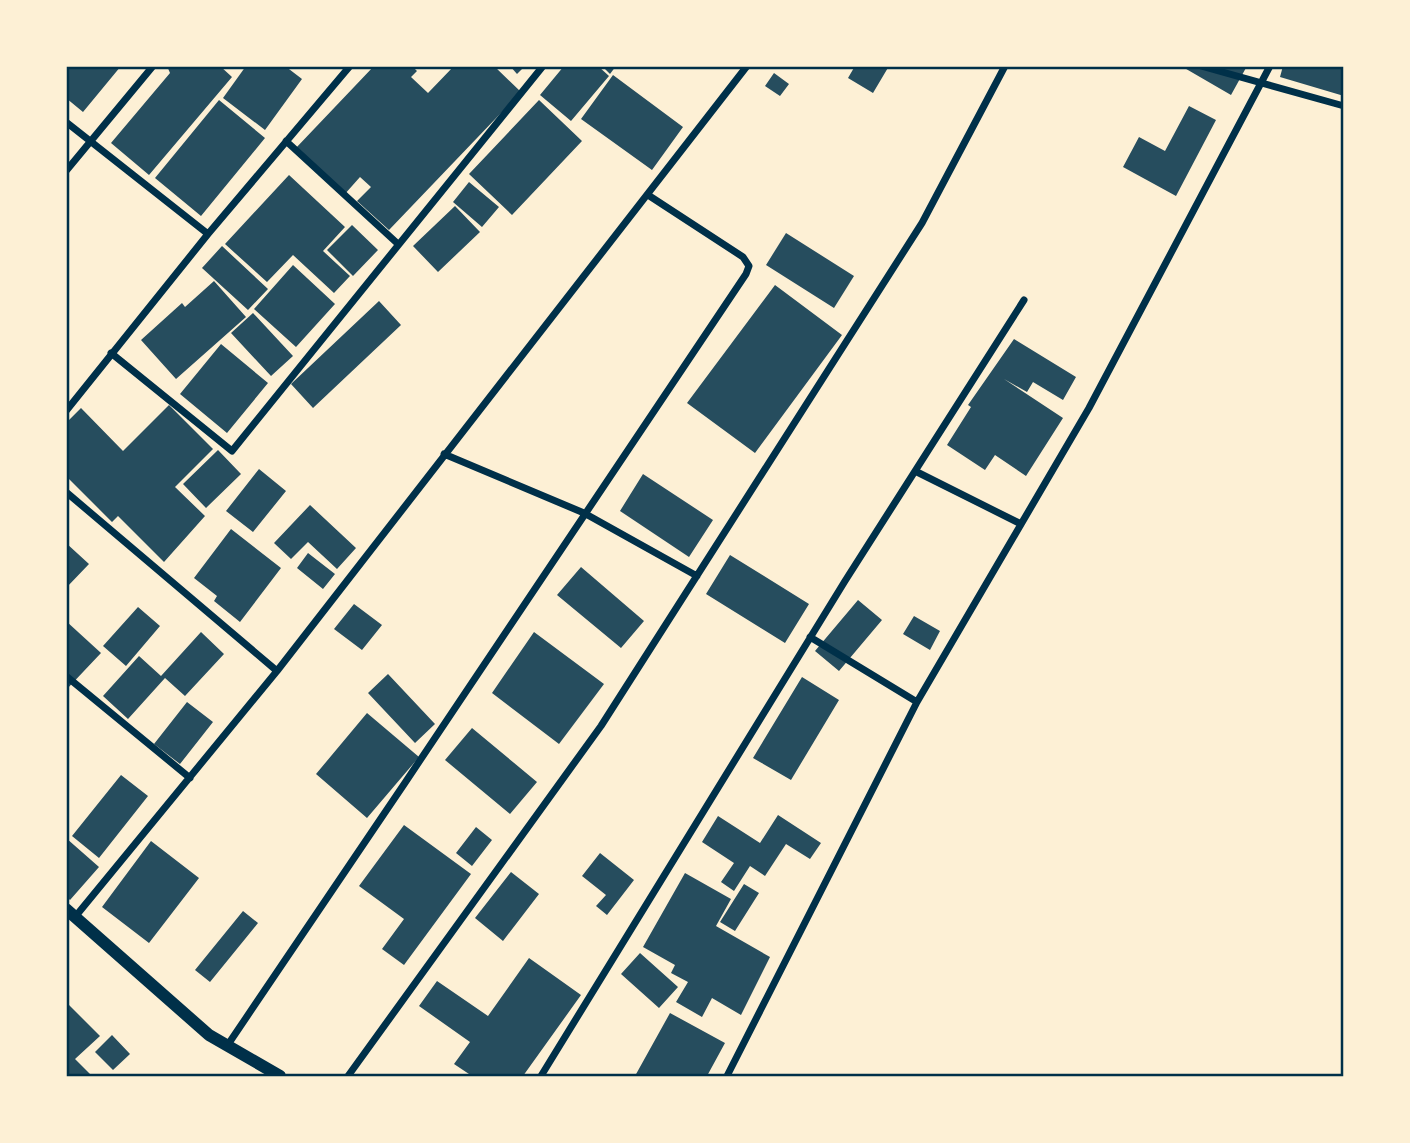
<svg xmlns="http://www.w3.org/2000/svg" width="1410" height="1143" viewBox="0 0 1410 1143" font-family="Raleway,sans-serif">
	<style>
		.building { fill: #264d5e }
		.lines { fill: none; stroke-linecap: round; stroke-linejoin: round }
		.minor { stroke: #003049; stroke-width: 7 }
		.tertiary { stroke: #003049; stroke-width: 12 }
		.neatline { fill: none; stroke: #003049; stroke-width: 2.5 }
	</style>
	<rect width="100%" height="100%" fill="#fdf0d5"/>
	<path class="building" d="M66,66H121L83,112L66,98Z
		M167,66H220L232,77L149,175L111,143L170,73Z
		M246,66H285L302,79L265,130L223,98Z
		M374,66H412L417,71L411,77L428,93L454,66H494L521,92L389,230L357,201L371,187L360,177L344,195L295,149Z
		M510,66H525L517,74Z
		M564,66H598L609,76L571,121L540,95Z
		M602,66H616L610,74Z
		M855,66H889L873,93L848,78Z
		M1181,66H1247L1231,95Z
		M1283,66H1344V96L1280,77Z
		M774,73L789,84L780,96L765,86Z
		M613,75L683,127L652,170L581,119Z
		M219,100L265,138L201,216L155,178Z
		M539,100L582,141L512,215L469,174Z
		M1189,106L1216,120L1176,196L1123,167L1139,137L1165,151Z
		M289,175L345,227L323,251L350,276L334,293L293,255L267,282L225,244Z
		M469,182L499,207L482,227L453,202Z
		M455,206L480,232L438,272L413,246Z
		M352,225L378,250L353,276L327,250Z
		M786,233L854,276L834,308L766,265Z
		M222,246L268,289L248,310L202,268Z
		M293,265L335,304L296,347L254,309Z
		M214,281L246,317L176,379L141,340L182,303L185,307Z
		M775,285L842,335L755,453L687,403Z
		M379,301L401,325L313,408L291,384Z
		M253,313L293,356L271,376L231,333Z
		M1014,339L1076,377L1063,400L1033,382L1027,392L1004,379L1063,418L1026,476L995,455L985,470L947,445L971,407L968,405Z
		M221,344L268,383L227,433L180,394Z
		M169,405L213,449L175,487L205,516L164,562L118,516L112,522L66,476V423L81,408L123,451Z
		M218,450L241,474L206,508L183,484Z
		M259,469L286,491L253,532L226,511Z
		M643,474L713,520L689,557L620,511Z
		M310,505L356,548L337,569L308,542L291,559L274,543Z
		M231,529L281,568L240,622L214,601L217,596L194,578Z
		M66,543L89,564L66,588Z
		M308,553L335,574L323,589L297,568Z
		M730,555L809,604L785,643L706,594Z
		M581,567L644,621L621,648L557,595Z
		M858,600L882,620L839,671L815,651Z
		M354,604L382,625L362,650L334,629Z
		M138,607L160,626L126,666L103,646Z
		M914,616L940,631L930,650L903,634Z
		M66,621L101,653L66,690Z
		M201,632L224,654L185,696L165,678L128,719L103,696L139,656L161,676Z
		M534,632L604,684L559,744L492,693Z
		M388,674L435,724L415,743L368,693Z
		M802,677L839,700L791,780L753,758Z
		M187,702L213,722L180,764L154,744Z
		M367,713L419,757L367,818L316,774Z
		M472,728L537,782L510,814L445,760Z
		M121,775L148,796L99,858L72,836Z
		M778,815L821,843L810,859L786,844L765,876L750,866L734,891L721,882L734,863L702,842L718,816L760,843Z
		M404,825L471,874L404,965L382,949L404,919L359,886Z
		M476,827L492,840L472,866L456,853Z
		M66,838L99,867L70,900L66,896Z
		M151,841L199,878L149,943L102,907Z
		M600,853L634,880L607,915L596,906L606,895L582,876Z
		M511,872L539,894L503,941L475,918Z
		M685,873L731,899L716,926L770,957L741,1015L712,998L702,1017L676,1002L688,982L671,973L675,965L643,947Z
		M744,884L759,893L735,931L720,922Z
		M243,911L258,923L210,982L195,970Z
		M640,953L678,987L659,1008L621,974Z
		M529,958L581,995L523,1076H472L454,1064L470,1042L419,1006L437,981L488,1016Z
		M66,1002L100,1036L75,1059L92,1076H66Z
		M670,1013L725,1043L707,1076H635Z
		M112,1035L130,1054L113,1070L95,1052Z"/>
	<g class="lines">
		<path class="minor" d="M1201,66L1344,106
			M66,122L208,234
			M286,141L398,244
			M66,171L153,66
			M111,353L232,451L543,66
			M66,411L208,234L350,66
			M444,454L584,513L697,576
			M915,471L1021,524
			M66,492L277,671
			M66,676L190,778
			M917,702L1089,408L1270,66
			M75,917L277,671L747,66
			M227,1046C402,790 572,531 746,274L749,266L743,257L648,195
			M348,1076L601,726L922,223L1005,66
			M541,1076L845,581L1024,300
			M727,1076L917,702L810,637"/>
		<path class="tertiary" d="M66,909L209,1035L280,1076"/>
	</g>
	<rect width="1410" height="1143" fill="none" stroke="#fdf0d5" stroke-width="136"/>
	<rect x="68" y="68" width="1274" height="1007" class="neatline"/>
</svg>
